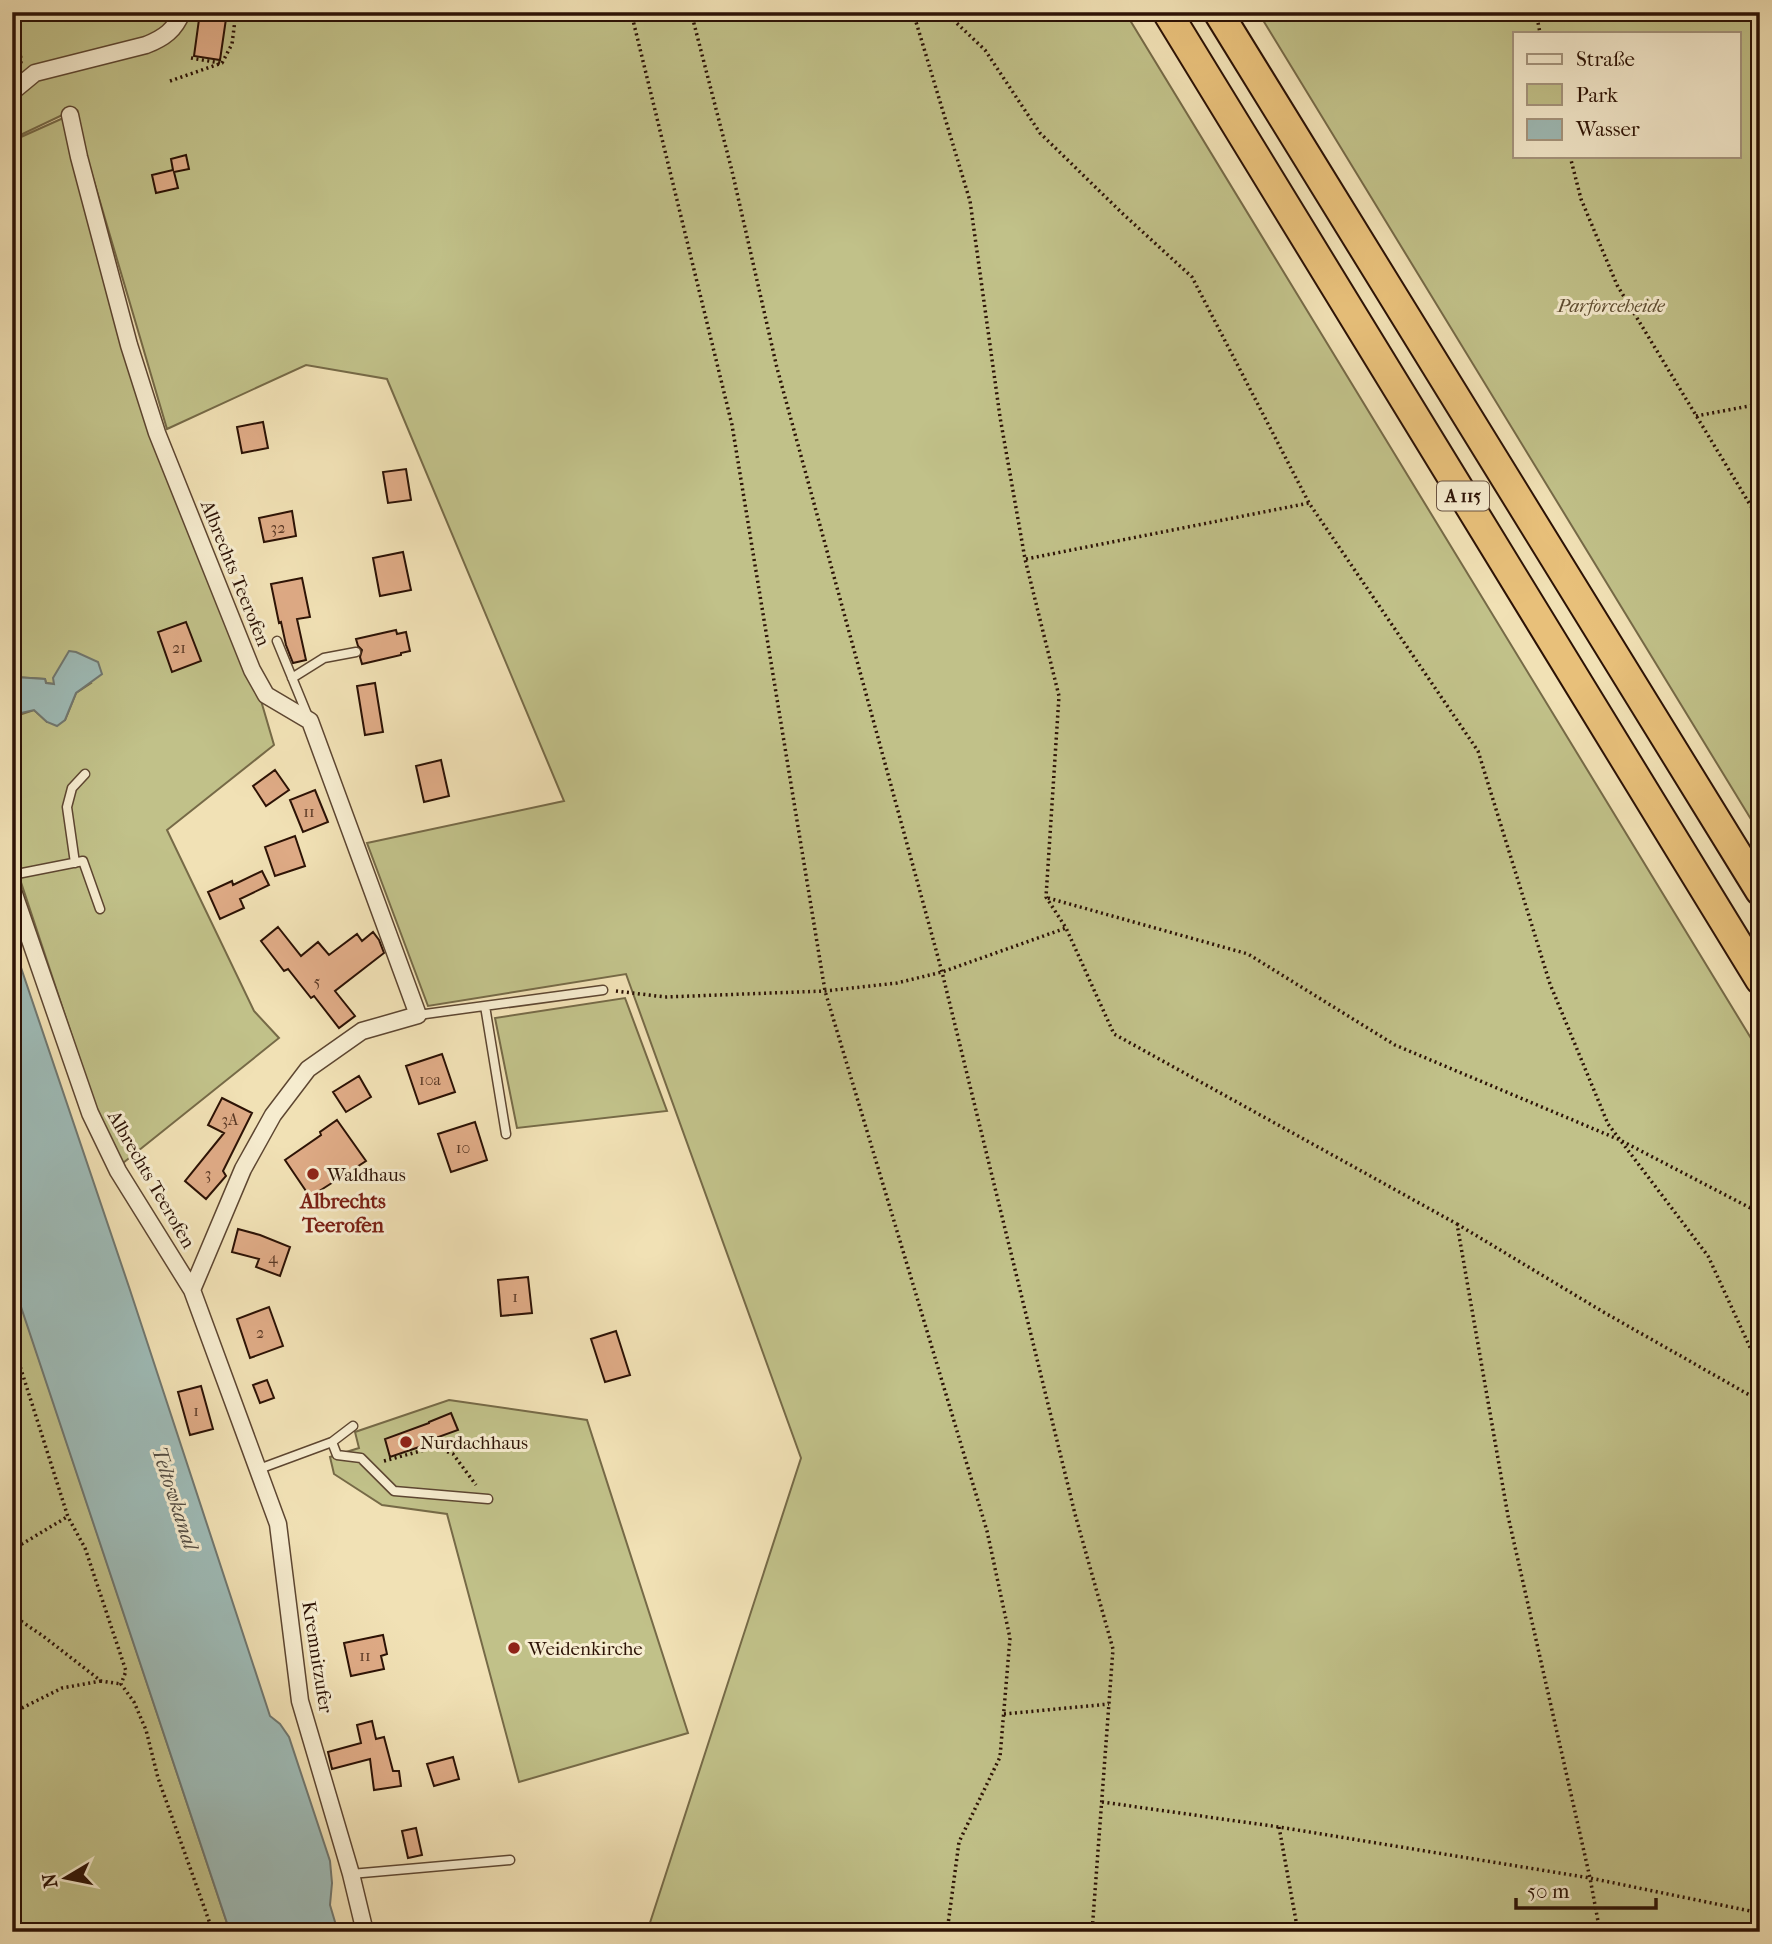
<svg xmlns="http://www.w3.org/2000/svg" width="1772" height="1944" viewBox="0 0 1772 1944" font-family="'IM FELL French Canon',serif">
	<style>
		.green { fill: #c1c189; stroke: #766a47; stroke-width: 2; fill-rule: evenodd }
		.water { fill: #9ebbb7; stroke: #707770; stroke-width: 2 }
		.building { fill: #dfab86; stroke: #2c1205; stroke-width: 2 }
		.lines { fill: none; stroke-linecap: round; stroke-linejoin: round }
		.service-casing { stroke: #5d4631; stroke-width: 11 }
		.minor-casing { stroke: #5d4631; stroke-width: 19 }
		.motorway-casing { stroke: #2c1205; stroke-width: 32 }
		.path { stroke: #2c1205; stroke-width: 3.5; stroke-dasharray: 2 3.5; stroke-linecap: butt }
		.service { stroke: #f6eccf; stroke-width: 8 }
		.minor { stroke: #f6eccf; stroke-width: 16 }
		.motorway { stroke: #e8c07a; stroke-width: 28 }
		.poi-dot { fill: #8f2418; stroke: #f6eccf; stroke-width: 2.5 }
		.labels { text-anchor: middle; stroke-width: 6; stroke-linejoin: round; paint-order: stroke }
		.number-label { font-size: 16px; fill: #593825 }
		.shield { fill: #f6eccf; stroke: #695342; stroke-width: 2 }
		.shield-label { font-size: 18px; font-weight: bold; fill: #2c1205 }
		.park-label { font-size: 19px; font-style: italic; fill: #604f33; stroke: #f6eccf }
		.street-label { font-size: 19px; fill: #2c1205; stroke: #f6eccf }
		.poi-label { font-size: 19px; fill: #2c1205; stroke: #f6eccf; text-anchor: start }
		.neighbourhood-label { font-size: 21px; font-weight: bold; fill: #7a1f14; stroke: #f6eccf }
		.water-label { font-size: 21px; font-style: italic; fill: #544d43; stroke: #f6eccf }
	</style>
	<rect width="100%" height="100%" fill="#f1e1b5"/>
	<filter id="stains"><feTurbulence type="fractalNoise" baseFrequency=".00286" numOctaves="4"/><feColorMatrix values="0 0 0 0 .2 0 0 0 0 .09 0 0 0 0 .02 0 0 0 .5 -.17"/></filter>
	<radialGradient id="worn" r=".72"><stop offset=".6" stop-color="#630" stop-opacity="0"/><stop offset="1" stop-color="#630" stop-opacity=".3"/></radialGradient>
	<path class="green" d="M12,12H1125L1760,1053V1932H647L801,1458L626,974L428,1006L367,843L564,801L387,379L306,365L167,429L73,110L12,139Z
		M1258,12H1760V834ZM1739,33V156H1515V33Z
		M70,115L129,345L252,670L274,745L167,830L254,1011L279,1038L123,1163L97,1112L12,855V715L22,714L34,710L47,722L65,720L76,693L91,683L67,658L54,684L46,683L45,679L15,677L12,679V141Z
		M625,998L667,1111L517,1128L495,1018Z
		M12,1281L25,1317L230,1932H12Z
		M449,1400L587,1420L688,1733L519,1782L447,1514L382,1505L334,1474L330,1457L359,1448L355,1432Z"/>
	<path class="water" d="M69,651L76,652L98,662L102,674L76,693L65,720L57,726L47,722L34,710L12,715V679L15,677L45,679L46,683L54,684L53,678Z
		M12,941L129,1287L270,1716L280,1724L289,1737L330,1861L332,1883L330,1905L338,1932H230L12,1280Z"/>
	<path class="building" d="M200,12H227L220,60L194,56Z
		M186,155L189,169L174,172L178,188L156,193L152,175L173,170L171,159Z
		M263,422L268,448L242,453L237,427Z
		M406,469L411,500L388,503L383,472Z
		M292,511L296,536L264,542L259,518Z
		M403,552L411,590L380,596L373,558Z
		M302,578L310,617L297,619L306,660L293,663L286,645L281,622L279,623L271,584Z
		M186,622L201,661L172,672L158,632Z
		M396,630L397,634L406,632L410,651L401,653V655L362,664L360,657L362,650L358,646L356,639Z
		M375,683L383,732L365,735L357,686Z
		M441,760L449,796L424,802L416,766Z
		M275,770L289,790L266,806L253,786Z
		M315,790L328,822L303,832L290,800Z
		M295,836L305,866L275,876L265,847Z
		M262,871L269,885L240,899L244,908L220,919L208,892L232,881L233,885Z
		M278,927L301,956L318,942L329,955L357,934L362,941L373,932L379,940L384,953L335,991L355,1016L339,1028L314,996L311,998L288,969L284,971L261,941Z
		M442,1054L455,1092L419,1104L406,1066Z
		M359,1076L371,1097L346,1112L333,1092Z
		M222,1098L252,1113L223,1171L226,1176L206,1199L185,1181L224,1133L208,1125Z
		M337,1120L366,1161L310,1197L285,1160L321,1135L320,1132Z
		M475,1122L487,1160L451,1172L438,1134Z
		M238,1229L260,1235L290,1247L280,1276L256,1267L259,1259L232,1252Z
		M528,1277L532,1313L501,1316L498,1280Z
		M269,1307L283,1346L250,1358L237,1319Z
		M616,1331L630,1375L605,1382L591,1339Z
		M267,1380L274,1398L260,1403L253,1385Z
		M201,1386L213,1429L190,1435L178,1392Z
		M451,1413L458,1430L427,1441L428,1444L390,1457L385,1439L429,1423V1422Z
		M383,1635L387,1654L381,1656L384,1669L351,1676L344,1643Z
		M372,1721L376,1739L384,1737L393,1771H399L401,1786L374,1790L370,1759L332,1769L328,1752L361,1743L357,1725Z
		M453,1757L459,1779L434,1786L427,1764Z
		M416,1828L422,1855L408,1858L402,1831Z"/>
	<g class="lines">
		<g class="service-casing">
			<path id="service" d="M277,641L309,719
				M292,678L324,658L356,652
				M75,863L67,807L72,788L85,774
				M12,875L83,861L100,909
				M485,1006L506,1134
				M418,1015L603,990
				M332,1442L337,1455L361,1458L394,1491L488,1499
				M259,1469L332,1442L353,1426
				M351,1874L510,1860"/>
		</g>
		<g class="minor-casing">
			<path id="minor" d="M12,92L35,73L146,45C164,38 175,30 182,12
				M70,115L79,157L129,345L157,433L252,670L266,695L310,721L418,1015L362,1031L308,1069L273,1115L243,1169L192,1290
				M12,888L90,1113L118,1171L192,1290L278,1524L300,1701L351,1874L365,1932"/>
		</g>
		<g class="motorway-casing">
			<path id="motorway" d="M1167,12L1760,980
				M1218,12L1760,891"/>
		</g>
		<path class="path" d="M18,12L21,64
			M631,12L732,425L825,991L987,1531L1010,1638L1000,1757L959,1842L947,1932
			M691,12L732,171L777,368L942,972L1075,1514L1113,1649L1092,1932
			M913,12L970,201L1000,417L1025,559L1059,696L1046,897L1066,928L1114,1034L1457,1224L1508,1516L1590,1878L1600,1932
			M945,12L985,50L1040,133L1122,213L1192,277L1309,503L1478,751L1550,984L1608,1124L1708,1256L1760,1369
			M1536,12L1540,33
			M191,58L220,63
			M170,81L222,63L232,44L236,12
			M1570,156L1581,199L1617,285L1760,521
			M1696,416L1760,404
			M1026,559L1309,503
			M1048,898L1248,954L1395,1045L1620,1140L1760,1213
			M616,991L665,997L825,991L897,983L942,972L1066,928
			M1457,1224L1605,1313L1760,1401
			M12,1341L68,1517L85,1548L126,1671L121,1684L134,1702L146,1730L158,1778L213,1932
			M384,1461L435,1447L453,1454L476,1485
			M12,1550L67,1517
			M12,1615L43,1636L101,1681L121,1684
			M12,1713L62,1688L101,1681
			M1004,1714L1109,1704
			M1102,1802L1279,1827L1590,1878L1760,1913
			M1279,1827L1298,1932"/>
		<use href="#service" class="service"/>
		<use href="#minor" class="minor"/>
		<use href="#motorway" class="motorway"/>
	</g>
	<g class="poi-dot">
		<circle cx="313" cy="1174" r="7"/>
		<circle cx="406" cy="1442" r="7"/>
		<circle cx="514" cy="1648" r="7"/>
	</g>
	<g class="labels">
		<g class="number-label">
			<text x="278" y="533">32</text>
			<text x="179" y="653">21</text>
			<text x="309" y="817">11</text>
			<text x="317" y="987">5</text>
			<text x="430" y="1085">10a</text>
			<text x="230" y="1125">3A</text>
			<text x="463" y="1153">10</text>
			<text x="208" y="1179">3</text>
			<text x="273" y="1263">4</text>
			<text x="515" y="1302">1</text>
			<text x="260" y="1338">2</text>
			<text x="196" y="1416">1</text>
			<text x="365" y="1661">11</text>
		</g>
		<rect class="shield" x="1437" y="481.5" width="52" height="29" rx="5"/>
		<g class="shield-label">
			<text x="1463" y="502">A 115</text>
		</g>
		<g class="park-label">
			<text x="1611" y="312">Parforceheide</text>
		</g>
		<g class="street-label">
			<text transform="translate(236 573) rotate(68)" y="7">Albrechts Teerofen</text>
			<text transform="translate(152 1179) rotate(60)" y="7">Albrechts Teerofen</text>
			<text transform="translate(318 1657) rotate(81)" y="7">Kremnitzufer</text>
		</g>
		<g class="poi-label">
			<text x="327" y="1181">Waldhaus</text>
			<text x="420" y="1449">Nurdachhaus</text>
			<text x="528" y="1655">Weidenkirche</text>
		</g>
		<g class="neighbourhood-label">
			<text x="343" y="1208">Albrechts<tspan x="343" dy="24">Teerofen</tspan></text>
		</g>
		<g class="water-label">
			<text transform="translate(175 1498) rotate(72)" y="7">Teltowkanal</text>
		</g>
	</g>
	<rect width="1772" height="1944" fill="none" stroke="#f1e1b5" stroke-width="42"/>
	<rect x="14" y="14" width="1744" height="1916" fill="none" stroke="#2c1205" stroke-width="3.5"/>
	<rect x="21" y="21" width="1730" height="1902" fill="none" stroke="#2c1205" stroke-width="2"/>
	<rect x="1513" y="32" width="228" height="126" fill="#f6eccf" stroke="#a5957e" stroke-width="2"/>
	<rect x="1527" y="54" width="35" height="10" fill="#f6eccf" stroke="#a5957e" stroke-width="2"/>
	<text x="1576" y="66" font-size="21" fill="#2c1205">Straße</text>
	<rect x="1527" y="84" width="35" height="21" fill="#c1c189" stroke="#a5957e" stroke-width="2"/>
	<text x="1576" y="102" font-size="21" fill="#2c1205">Park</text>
	<rect x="1527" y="119" width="35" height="21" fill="#9ebbb7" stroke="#a5957e" stroke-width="2"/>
	<text x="1576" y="136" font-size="21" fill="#2c1205">Wasser</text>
	<g transform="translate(66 1878) rotate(260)" stroke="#f6eccf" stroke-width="5" paint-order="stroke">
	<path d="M0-5L12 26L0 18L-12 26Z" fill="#2c1205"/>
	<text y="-10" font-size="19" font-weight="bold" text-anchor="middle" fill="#2c1205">N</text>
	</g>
	<path d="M1516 1898v10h140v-10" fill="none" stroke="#2c1205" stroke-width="3.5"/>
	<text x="1527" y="1898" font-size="21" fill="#2c1205" stroke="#f6eccf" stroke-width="5" paint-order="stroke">50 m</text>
	<rect width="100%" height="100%" filter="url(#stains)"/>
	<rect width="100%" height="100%" fill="url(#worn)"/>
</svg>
